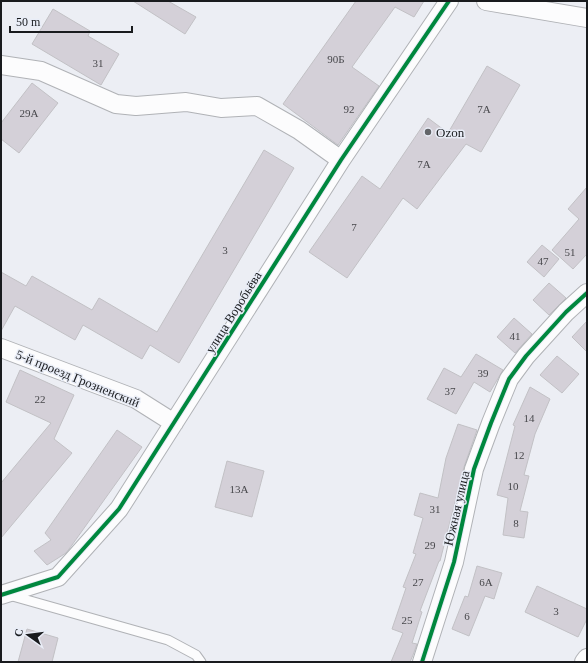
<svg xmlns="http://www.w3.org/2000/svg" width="588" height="663" viewBox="0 0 588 663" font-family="'Times New Roman',serif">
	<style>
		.building { fill: #d4d0d8; stroke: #c2c1c5 }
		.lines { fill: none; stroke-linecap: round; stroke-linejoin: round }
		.lane-casing { stroke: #b0b2b6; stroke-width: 11 }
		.street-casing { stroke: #b0b2b6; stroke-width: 20 }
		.lane { stroke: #fcfcfd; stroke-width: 9 }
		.street { stroke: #fcfcfd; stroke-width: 18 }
		.cycleway-casing { stroke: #e9edf7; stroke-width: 6 }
		.cycleway { stroke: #00873e; stroke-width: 4 }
		.poi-dot { fill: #636569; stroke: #e9edf7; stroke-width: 1.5 }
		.labels { text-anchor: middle; stroke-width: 3; stroke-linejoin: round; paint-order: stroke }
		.number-label { font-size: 11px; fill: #48484c }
		.poi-label { font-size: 13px; fill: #191b1e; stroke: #e9edf7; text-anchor: start }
		.street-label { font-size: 13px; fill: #191b1e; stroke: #e9edf7 }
	</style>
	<rect width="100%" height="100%" fill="#eceef4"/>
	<path class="building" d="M133,1H168L196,17L185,34Z
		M356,1H424L414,17L395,7L352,67L379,86L338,145L283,104Z
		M53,9L90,31L88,36L119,54L101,85L32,44Z
		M487,66L520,85L481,152L466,144L417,209L403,198L347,278L309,252L362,176L380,189L428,118L448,133Z
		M32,83L58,103L19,153L1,139V123Z
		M264,150L294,168L179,363L150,345L142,359L83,325L75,340L15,306L1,331V272L26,286L32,276L92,310L99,298L157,332Z
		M587,187V254L573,269L552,250L579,219L568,209Z
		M542,245L559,259L544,277L527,262Z
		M549,283L566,298L549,315L533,300Z
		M514,318L532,334L515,353L497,337Z
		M587,321V352L572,337Z
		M476,354L503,370L490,392L474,382L456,414L427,399L444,368L461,377Z
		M557,356L579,374L562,393L540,375Z
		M20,370L74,395L54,439L72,453L1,538V483L51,423L6,402Z
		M530,387L550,399L535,434L524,475L529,476L520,511L528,512L524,538L503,535L508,498L497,495L515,426L513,425Z
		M458,424L477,430L464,467L440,561H439L420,611L422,612L412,643L417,644L413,655L410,662H391L403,633L392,629L406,588L403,587L416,554L413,553L423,518L414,515L420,493L438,498L446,458Z
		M117,430L142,447L72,545L66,553L47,565L34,551L51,540L45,533Z
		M227,461L264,471L252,517L215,507Z
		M477,566L502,573L494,599L485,596L469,636L452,629L465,596L468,597Z
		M537,586L587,609V619L578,637L525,612Z
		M27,629L58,638L52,662H18Z"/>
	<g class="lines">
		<g class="lane-casing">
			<path id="lane" d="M9,595L168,640L196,655L201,662"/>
		</g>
		<g class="street-casing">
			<path id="street" d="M486,1L587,18
				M1,65L41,71L116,104L136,106L186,102L221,108L257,106L299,130L341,160
				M1,348L136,399L174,423
				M1,595L58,577L119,509L341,160L449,1
				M422,662L454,562L474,469L491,423L509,379L526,356L566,312L587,293
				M584,662L587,658"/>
		</g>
		<use href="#lane" class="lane"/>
		<use href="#street" class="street"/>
		<g class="cycleway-casing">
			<path id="cycleway" d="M1,595L58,577L119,509L341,160L449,1
				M422,662L454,562L474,469L491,423L509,379L526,356L566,312L587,293"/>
		</g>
		<use href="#cycleway" class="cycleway"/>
	</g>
	<circle class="poi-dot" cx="428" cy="132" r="4"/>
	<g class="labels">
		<g class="number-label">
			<text x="336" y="63">90Б</text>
			<text x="98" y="67">31</text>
			<text x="349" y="113">92</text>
			<text x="484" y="113">7А</text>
			<text x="29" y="117">29А</text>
			<text x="424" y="168">7А</text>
			<text x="354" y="231">7</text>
			<text x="225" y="254">3</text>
			<text x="570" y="256">51</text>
			<text x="543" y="265">47</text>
			<text x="515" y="340">41</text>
			<text x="483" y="377">39</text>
			<text x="450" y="395">37</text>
			<text x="40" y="403">22</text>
			<text x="529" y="422">14</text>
			<text x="519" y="459">12</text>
			<text x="513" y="490">10</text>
			<text x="239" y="493">13А</text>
			<text x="435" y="513">31</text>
			<text x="516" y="527">8</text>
			<text x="430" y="549">29</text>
			<text x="418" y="586">27</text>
			<text x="486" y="586">6А</text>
			<text x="556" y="615">3</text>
			<text x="467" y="620">6</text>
			<text x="407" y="624">25</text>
		</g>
		<g class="poi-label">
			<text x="436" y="137">Ozon</text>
		</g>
		<g class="street-label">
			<text transform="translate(233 312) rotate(-58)" y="5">улица Воробьёва</text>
			<text transform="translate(78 378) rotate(22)" y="5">5-й проезд Грозненский</text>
			<text transform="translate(456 508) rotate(-77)" y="5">Южная улица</text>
		</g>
	</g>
	<rect width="588" height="663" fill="none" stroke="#191b1e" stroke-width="4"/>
	<g transform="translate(28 635) rotate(284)" stroke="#e9edf7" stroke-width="3" paint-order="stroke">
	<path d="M0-3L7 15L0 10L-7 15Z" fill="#191b1e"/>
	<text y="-6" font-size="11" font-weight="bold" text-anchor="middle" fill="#191b1e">С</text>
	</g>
	<path d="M10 26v6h122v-6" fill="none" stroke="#191b1e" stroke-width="2"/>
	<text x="16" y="26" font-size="12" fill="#191b1e" stroke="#e9edf7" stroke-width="3" paint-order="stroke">50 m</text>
</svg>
